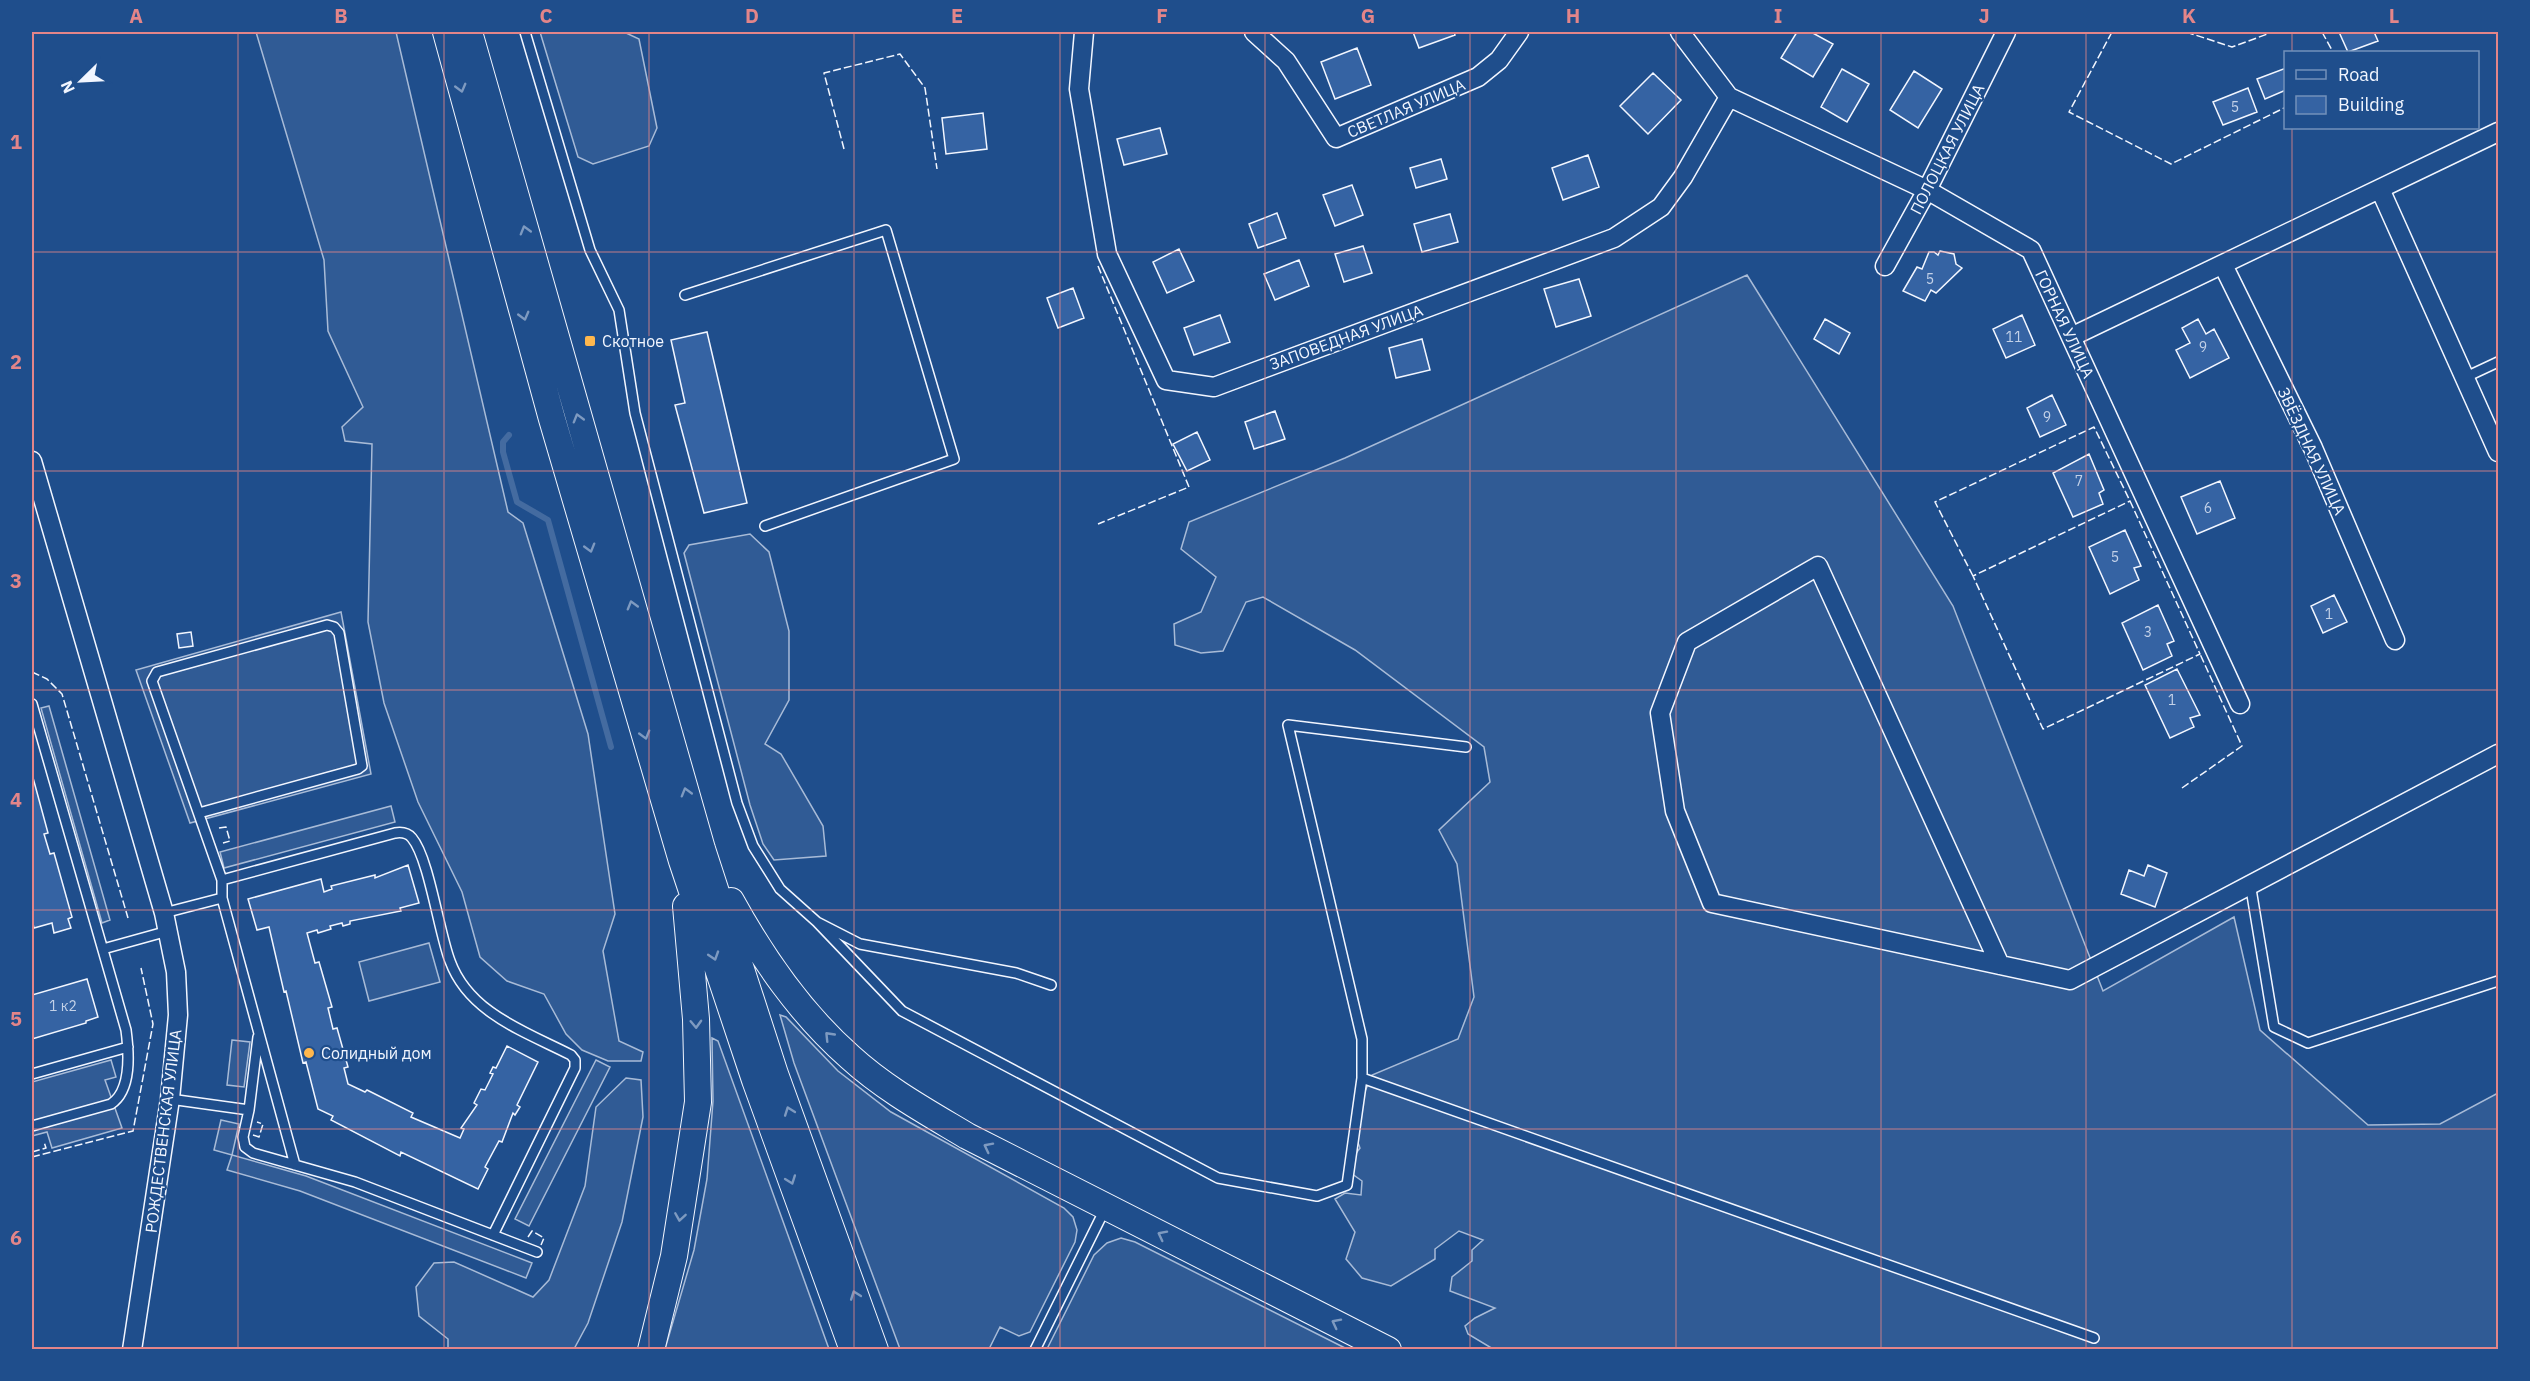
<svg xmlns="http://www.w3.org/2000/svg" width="2530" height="1381" viewBox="0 0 2530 1381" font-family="'IBM Plex Sans',sans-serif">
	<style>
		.built { fill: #305b95; stroke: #a8bbd7; stroke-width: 1.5 }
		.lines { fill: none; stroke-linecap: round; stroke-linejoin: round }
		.stream { stroke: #446ba0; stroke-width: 6 }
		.building { fill: #3563a3; stroke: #f2f6ff; stroke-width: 1.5 }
		.lane-casing { stroke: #f2f6ff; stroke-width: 12 }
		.street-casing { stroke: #f2f6ff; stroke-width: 21 }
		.secondary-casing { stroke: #f2f6ff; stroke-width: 28 }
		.lane { stroke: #1f4e8c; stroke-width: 9 }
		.street { stroke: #1f4e8c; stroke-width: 18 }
		.secondary { stroke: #1f4e8c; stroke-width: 26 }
		.fence { stroke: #f2f6ff; stroke-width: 1.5; stroke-dasharray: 8 3; stroke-linecap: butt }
		.oneway { stroke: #7e9ac0 }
		.grid { fill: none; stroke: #e38589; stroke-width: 1.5; stroke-opacity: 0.55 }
		.poi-dot { fill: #ffb74d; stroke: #1f4e8c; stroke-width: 2 }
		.labels { text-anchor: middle; stroke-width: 4.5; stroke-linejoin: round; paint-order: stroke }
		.number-label { font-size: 14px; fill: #c3d1e8 }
		.street-label { font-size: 16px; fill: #f2f6ff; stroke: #1f4e8c }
		.poi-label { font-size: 16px; fill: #f2f6ff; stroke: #1f4e8c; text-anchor: start }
		.neatline { fill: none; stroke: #e38589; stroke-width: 2 }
		.grid-label { font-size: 20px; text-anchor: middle; font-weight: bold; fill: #e38589 }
	</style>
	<rect width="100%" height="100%" fill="#1f4e8c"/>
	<path class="built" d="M256,32H396L508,512L523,523L588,734L615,914L603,951L619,1041L643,1052L641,1061H608L582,1050L566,1034L544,994L507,981L480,957L462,892L418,802L384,703L368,622L372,444L345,441L342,427L363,407L328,331L324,260Z
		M540,32H624L639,39L657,128L649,146L593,164L578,157Z
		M1747,275L1953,606L2103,991L2234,917L2260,1030L2368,1125L2440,1124L2498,1093V1349H1493L1468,1334L1465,1326L1475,1318L1495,1308L1450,1291L1452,1277L1472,1261V1250L1483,1240L1459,1231L1435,1249V1259L1391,1286L1362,1278L1346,1259L1355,1232L1335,1199L1345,1193L1361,1195L1362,1181L1351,1173L1350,1161L1360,1148L1351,1124L1372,1075L1458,1039L1474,997L1457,864L1439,830L1490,782L1484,747L1355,650L1263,597L1246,602L1223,651L1201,653L1175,645L1174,624L1201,612L1216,577L1181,549L1189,522L1345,458Z
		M750,534L769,552L789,631V700L765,744L781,754L823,826L826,856L774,860L763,844L750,805L684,553L689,545Z
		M341,612L371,774L190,823L136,670Z
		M49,706L110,920L102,923L41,708Z
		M391,806L395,822L224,868L220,852Z
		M429,943L440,982L369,1001L359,962Z
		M780,1015L786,1017L838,1071L891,1112L1064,1208L1073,1217L1077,1230L1075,1242L1030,1332L1019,1336L1000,1327L989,1349H900L794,1063Z
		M712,1038L718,1041L829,1349H665L694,1250L707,1179L713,1101Z
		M232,1040L250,1042L244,1087L227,1085Z
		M111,1060L116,1077L105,1080L122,1128L52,1148L47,1132L32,1136V1082Z
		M596,1060L610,1067L529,1226L515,1219Z
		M626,1078L641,1080L643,1117L622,1222L588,1323L574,1349H448V1339L419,1316L416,1287L434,1263L454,1262L533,1297L549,1280L585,1186L596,1107Z
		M221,1120L239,1124L232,1155L306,1176L532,1263L526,1278L300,1191L227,1170L232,1155L214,1150Z
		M1121,1238L1135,1242L1347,1349H1047L1094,1255L1107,1243Z"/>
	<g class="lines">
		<path class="stream" d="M509,435L503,442V452L517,502L548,520L611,747"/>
	</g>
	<path class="building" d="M1413,32H1454L1455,35L1419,48Z
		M1797,32H1811L1833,44L1813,77L1781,58Z
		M2339,32H2374L2378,41L2348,52Z
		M1357,48L1371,85L1335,99L1321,62Z
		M2286,68V90L2265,99L2257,79Z
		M1842,69L1869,84L1847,122L1821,107Z
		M1914,71L1942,89L1918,128L1890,110Z
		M1653,73L1681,100L1648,134L1620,106Z
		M2248,88L2257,112L2223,125L2213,102Z
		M983,113L987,149L946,154L942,118Z
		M1160,128L1167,154L1124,165L1117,139Z
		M1588,155L1599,187L1563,200L1552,168Z
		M1441,159L1447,179L1416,188L1410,168Z
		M1352,185L1363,215L1335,226L1323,195Z
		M1277,213L1286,238L1258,248L1249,224Z
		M1450,214L1458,242L1422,252L1414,224Z
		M1363,246L1372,273L1344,282L1335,254Z
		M1179,249L1194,281L1167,293L1153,262Z
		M1940,251L1954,254L1956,264L1962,268L1936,293L1931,290L1925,301L1903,291L1917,267L1922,269L1929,252H1934L1938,255Z
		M1299,260L1309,286L1275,300L1264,274Z
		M1579,279L1591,316L1556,327L1544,289Z
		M1073,288L1084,318L1058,328L1047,298Z
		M1220,315L1230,342L1194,355L1184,328Z
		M2022,315L2035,345L2006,358L1993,329Z
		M1825,319L1850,333L1839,354L1814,339Z
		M2198,319L2206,334L2214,329L2229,358L2190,378L2176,350L2190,343L2182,328Z
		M707,332L747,503L704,513L675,405L685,403L671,340Z
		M1422,339L1430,370L1396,378L1389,348Z
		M2052,395L2066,425L2040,437L2027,408Z
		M1275,411L1285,439L1254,449L1245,422Z
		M1197,432L1210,460L1187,471L1173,444Z
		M2089,454L2104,490L2099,493L2103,504L2073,517L2053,473Z
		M2220,481L2235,518L2197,534L2181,497Z
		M2125,530L2141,566L2134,568L2139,580L2110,594L2089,547Z
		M2334,595L2347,622L2323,633L2311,606Z
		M2158,605L2174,641L2167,644L2172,656L2143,670L2122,623Z
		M191,632L193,646L179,648L177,634Z
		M2177,669L2200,715L2190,718L2194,727L2170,738L2145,685Z
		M32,774L48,833L44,834L50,854L54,853L72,917L68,919L71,928L54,933L52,923L34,928L32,920Z
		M408,865L419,903L400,908L401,911L350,921V924L343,926L342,923L330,926L331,929L318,933L317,930L307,933L315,963L319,962L332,1007L328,1008L333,1029L337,1028L348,1067L344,1068L348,1084L365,1092L367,1090L413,1113L411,1117L460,1138L464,1129L461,1128L477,1105L474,1103L481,1089L485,1090L493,1074L490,1073L493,1067L496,1068L507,1046L538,1062L517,1105L520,1107L515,1115L513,1113L502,1142L499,1141L485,1167L488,1169L478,1189L401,1152L400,1156L331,1120L333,1116L318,1109L306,1062L303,1063L286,991L284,992L269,927L257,930L248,899L321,879L324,892L332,889L331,886L375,875V878Z
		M2148,865L2167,873L2155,907L2121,894L2129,870L2144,876Z
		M87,979L98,1017L86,1021V1023L32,1039V995Z"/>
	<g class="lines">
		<g class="lane-casing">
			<path id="lane" d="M525,32L590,250L619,310L635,413L737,803L753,846L780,889L817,922L860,944L1016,973L1051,985
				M685,295L886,230L954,459L765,526
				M2466,377L2498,362
				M32,704L126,1030C129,1053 132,1090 111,1104L32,1126
				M199,813L358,769L362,766L339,633L334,627L327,625L157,672L152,681L222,880V898L295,1165
				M222,880L395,833C401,832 407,832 412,838C429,858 439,933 450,961C469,1013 524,1031 571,1055L575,1060V1068L493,1235
				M2250,883L2274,1027L2308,1043L2498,981
				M164,913L222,898
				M817,922L902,1011L1218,1178L1317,1196L1347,1185L1362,1078V1039L1288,725L1466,747
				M103,949L168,931
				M258,1037L249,1110L243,1137L245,1147L253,1153L355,1182L537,1252
				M32,1074L128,1047
				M1362,1078L2094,1338
				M170,1099L249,1110
				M1035,1350L1105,1209"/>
		</g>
		<g class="street-casing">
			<path id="street" d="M1084,32L1079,89L1107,254L1166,380L1214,387L1614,238L1661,207L1683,177L1729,97
				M1254,32L1286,61L1336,138L1478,77L1499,60L1519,32
				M1680,32L1729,97L1927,190L2031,250L2240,704
				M2380,189L2498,452
				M2223,265L2313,448L2395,640
				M1885,266L1927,190L2006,32
				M2071,337L2498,132
				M32,461L164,913L176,972L178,1015L170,1099L132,1350
				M2000,965L1818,566L1687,642L1660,713L1675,811L1712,903L2070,980L2498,754"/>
		</g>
		<g class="secondary-casing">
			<path id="secondary" d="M446,32L552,419L682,861L755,1080L853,1350
				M469,32L702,849L775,1074L875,1350
				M731,901C763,959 800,1013 850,1057C885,1089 927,1112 967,1136L1388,1350
				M651,1350L674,1256L698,1102L696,1019L686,906"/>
		</g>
		<use href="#lane" class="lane"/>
		<use href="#street" class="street"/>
		<use href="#secondary" class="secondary"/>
		<path class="fence" d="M2112,32L2069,112L2171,164L2286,107
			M2186,32L2232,47L2273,32
			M2322,32L2333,52
			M844,149L824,73L900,54L925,88L937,169
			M1098,266L1189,487L1098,524
			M2130,501L2200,654L2043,729L1973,576Z
			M1973,576L1935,502L2094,427L2130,501
			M32,672L47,679L62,694L128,918
			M2182,788L2242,746L2200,654
			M219,828L226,827L230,841L223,843
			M253,1135L259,1137L263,1124L257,1122
			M32,1152L46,1148L44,1142
			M32,1157L133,1131L153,1024L141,968
			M528,1237L532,1231L544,1238L541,1245"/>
	</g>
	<defs><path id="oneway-chevron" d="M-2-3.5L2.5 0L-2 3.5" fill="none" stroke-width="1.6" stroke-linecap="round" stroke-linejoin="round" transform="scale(1.5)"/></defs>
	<g class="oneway">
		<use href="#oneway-chevron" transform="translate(461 88) rotate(75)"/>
		<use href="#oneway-chevron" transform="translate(525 230) rotate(-106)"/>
		<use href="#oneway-chevron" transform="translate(524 316) rotate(75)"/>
		<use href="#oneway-chevron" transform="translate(578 418) rotate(-106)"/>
		<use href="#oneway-chevron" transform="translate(590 548) rotate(74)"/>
		<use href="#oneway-chevron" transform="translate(632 605) rotate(-106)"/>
		<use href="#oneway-chevron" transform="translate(645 735) rotate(74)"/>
		<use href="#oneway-chevron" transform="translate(686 792) rotate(-106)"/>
		<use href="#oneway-chevron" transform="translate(714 956) rotate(72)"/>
		<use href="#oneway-chevron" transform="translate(696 1024) rotate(88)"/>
		<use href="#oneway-chevron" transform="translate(829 1036) rotate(-134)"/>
		<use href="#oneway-chevron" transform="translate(789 1111) rotate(-110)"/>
		<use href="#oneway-chevron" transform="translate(988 1147) rotate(-153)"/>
		<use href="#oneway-chevron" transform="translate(791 1180) rotate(70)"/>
		<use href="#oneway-chevron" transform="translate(680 1217) rotate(99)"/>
		<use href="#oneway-chevron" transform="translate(1162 1235) rotate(-153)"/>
		<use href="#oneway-chevron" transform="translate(855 1295) rotate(-110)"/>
		<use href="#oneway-chevron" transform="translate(1336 1323) rotate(-153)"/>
	</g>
	<path class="grid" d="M238,32V1350M444,32V1350M649,32V1350M854,32V1350M1060,32V1350M1265,32V1350M1470,32V1350M1676,32V1350M1881,32V1350M2086,32V1350M2292,32V52M2292,128V1350M32,252H2498M32,471H2498M32,690H2498M32,910H2498M32,1129H2498"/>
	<g class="poi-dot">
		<rect x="584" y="335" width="12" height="12" rx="3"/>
		<circle cx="309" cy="1053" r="6"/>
	</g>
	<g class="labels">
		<g class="number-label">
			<text x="2235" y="112">5</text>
			<text x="1930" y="284">5</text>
			<text x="2014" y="342">11</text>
			<text x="2203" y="352">9</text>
			<text x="2047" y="422">9</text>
			<text x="2079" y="486">7</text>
			<text x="2208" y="513">6</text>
			<text x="2115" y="562">5</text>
			<text x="2329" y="619">1</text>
			<text x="2148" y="637">3</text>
			<text x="2172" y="705">1</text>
			<text x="63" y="1011">1 к2</text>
		</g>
		<g class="street-label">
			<text transform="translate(1406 108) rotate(-23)" y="6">СВЕТЛАЯ УЛИЦА</text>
			<text transform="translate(1947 149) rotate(-63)" y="6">ПОЛОЦКАЯ УЛИЦА</text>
			<text transform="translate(2065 324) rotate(65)" y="6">ГОРНАЯ УЛИЦА</text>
			<text transform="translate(1346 337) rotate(-20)" y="6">ЗАПОВЕДНАЯ УЛИЦА</text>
			<text transform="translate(2312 451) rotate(65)" y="6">ЗВЁЗДНАЯ УЛИЦА</text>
			<text transform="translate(163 1131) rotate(-83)" y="6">РОЖДЕСТВЕНСКАЯ УЛИЦА</text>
		</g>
		<g class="poi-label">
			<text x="602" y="347">Скотное</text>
			<text x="321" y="1059">Солидный дом</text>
		</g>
	</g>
	<rect width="2530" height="1381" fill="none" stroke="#1f4e8c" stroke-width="66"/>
	<rect x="2284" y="51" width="195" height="78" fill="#1f4e8c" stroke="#7391ba" stroke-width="1.5"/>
	<rect x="2296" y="70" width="30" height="9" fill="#1f4e8c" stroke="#7391ba" stroke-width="1.5"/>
	<text x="2338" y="81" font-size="18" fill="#f2f6ff">Road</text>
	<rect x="2296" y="96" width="30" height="18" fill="#3563a3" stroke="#7391ba" stroke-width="1.5"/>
	<text x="2338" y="111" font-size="18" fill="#f2f6ff">Building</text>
	<g transform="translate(81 81) rotate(246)" stroke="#1f4e8c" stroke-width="4.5" paint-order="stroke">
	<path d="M0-4.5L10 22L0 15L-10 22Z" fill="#f2f6ff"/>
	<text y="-9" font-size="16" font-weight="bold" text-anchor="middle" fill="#f2f6ff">N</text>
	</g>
	<rect x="33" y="33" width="2464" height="1315" class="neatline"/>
	<g class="grid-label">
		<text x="136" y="23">A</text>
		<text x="341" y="23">B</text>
		<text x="546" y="23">C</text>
		<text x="752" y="23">D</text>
		<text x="957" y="23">E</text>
		<text x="1162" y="23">F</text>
		<text x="1368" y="23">G</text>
		<text x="1573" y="23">H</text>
		<text x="1778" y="23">I</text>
		<text x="1984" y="23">J</text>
		<text x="2189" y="23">K</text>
		<text x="2394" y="23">L</text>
		<text x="16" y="149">1</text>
		<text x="16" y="369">2</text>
		<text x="16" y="588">3</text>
		<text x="16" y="807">4</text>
		<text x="16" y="1026">5</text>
		<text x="16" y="1245">6</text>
	</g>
</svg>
